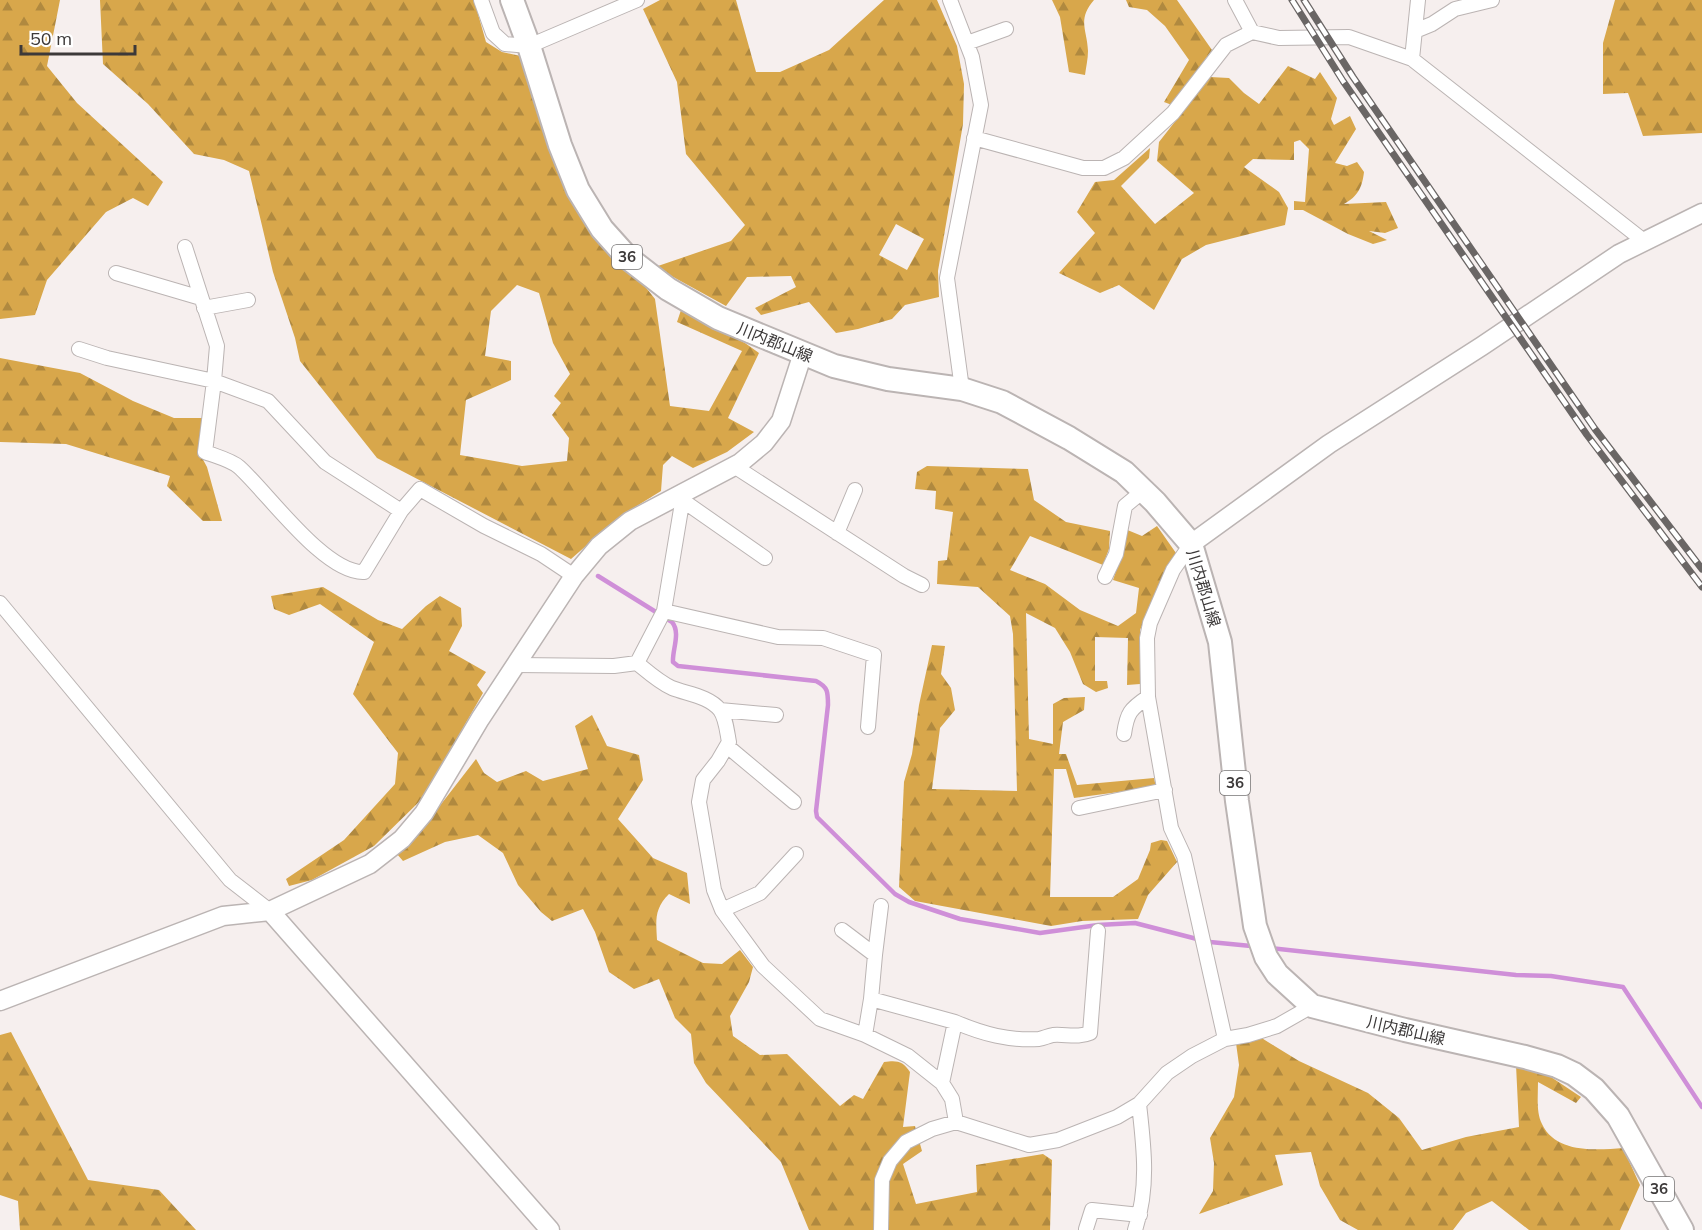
<svg xmlns="http://www.w3.org/2000/svg" width="1702" height="1230" viewBox="0 0 1702 1230" font-family="Mulish,'Noto Sans JP',sans-serif">
	<style>
		.forest { fill: url(#forest-firs); fill-rule: evenodd }
		.lines { fill: none; stroke-linecap: round; stroke-linejoin: round }
		.stream { stroke: #cf8fd8; stroke-width: 4.5 }
		.minor-casing { stroke: #bbb4b3; stroke-width: 16 }
		.tertiary-casing { stroke: #bbb4b3; stroke-width: 21 }
		.primary-casing { stroke: #bbb4b3; stroke-width: 26 }
		.minor { stroke: #fff; stroke-width: 14 }
		.tertiary { stroke: #fff; stroke-width: 18 }
		.primary { stroke: #fff; stroke-width: 22 }
		.rail-casing { stroke: #6a6665; stroke-width: 7 }
		.rail { stroke: #fff; stroke-width: 4.5; stroke-dasharray: 14; stroke-linecap: butt }
		.labels { text-anchor: middle; stroke-width: 6; stroke-linejoin: round; paint-order: stroke }
		.shield { fill: #fff; stroke: #767474; stroke-width: 1.5 }
		.shield-label { font-size: 15px; font-weight: bold; fill: #3c3939 }
		.street-label { font-size: 16px; fill: #3c3939; stroke: #fff }
	</style>
	<defs>
		<pattern id="forest-firs" width="22" height="20" patternUnits="userSpaceOnUse" patternTransform="scale(1.5)"><rect width="22" height="20" fill="#d8a74b"/><path d="M5 1l3.5 6h-7zM16 11l3.5 6h-7z" fill="#b0893f"/></pattern>
	</defs>
	<rect width="100%" height="100%" fill="#f6efee"/>
	<path class="forest" d="M0,0H60L47,66L77,103L163,182L148,206L133,198L106,212L47,280L35,315L0,319Z
		M100,0H474L486,42L502,52L525,57L559,163L636,275L655,299L670,406L709,411L742,351L677,322L681,310L745,343L759,353L728,418L754,432L727,452L693,468L672,456L663,465L661,491L619,517L571,559L377,458L300,361L295,338L273,272L249,171L224,160L194,154L148,104L103,64ZM517,285L539,293L553,343L570,374L554,396L561,403L552,415L569,438L567,461L522,466L460,455L466,400L511,380V361L485,356L491,311Z
		M660,0H736L756,72H780L829,50L884,0H937L957,46L964,84L963,124L938,271L939,297L905,305L892,319L858,329L836,333L809,302L761,315L755,308L796,287L791,276L747,277L726,306L655,267L731,241L745,225L686,154L677,82L643,9ZM896,224L924,239L907,270L879,255Z
		M1052,0H1094C1077,20 1087,29 1088,51C1088,59 1086,67 1085,75L1069,72L1060,17Z
		M1126,0H1177L1212,50L1172,105L1164,102L1189,60L1165,26L1147,10L1129,7Z
		M1615,0H1702V133L1643,136L1628,93L1603,94V43Z
		M1288,66L1315,79L1320,72L1337,98L1331,119L1334,125L1350,116L1356,129L1335,163L1347,166L1357,162L1364,172C1362,188 1358,196 1344,204L1386,202L1398,228L1385,233L1369,231L1387,240L1373,244L1348,234L1303,210H1294V201L1305,202L1309,149L1300,140L1294,142V160L1253,159L1244,167L1279,192L1288,208L1285,225L1206,245L1182,259L1154,310L1119,285L1100,293L1059,273L1095,233L1077,212L1095,182L1114,180L1150,148L1149,158L1121,186L1155,224L1194,193L1157,161L1159,142L1210,77L1229,78L1244,93L1259,104Z
		M0,358L80,373L133,401L174,418H202L200,454L207,467L222,521H203L167,486L170,476L66,444L0,442Z
		M927,466L1028,469L1034,500L1066,522L1110,531L1109,549L1103,565L1030,536L1010,570L1045,584L1080,610L1118,626L1136,613L1139,588L1113,580L1123,550L1125,529L1142,536L1157,526L1176,553L1140,630V684L1127,685L1128,638L1095,637V681H1107L1108,688L1096,692L1083,684L1070,652L1055,628L1026,613L1029,739L1053,744V704L1064,698L1085,697L1084,710L1063,722L1059,754H1066L1077,785L1154,778L1156,787L1074,798L1066,769H1054L1050,897H1113L1138,879L1150,850L1151,843L1161,840L1167,841L1177,862L1148,895L1138,919L1082,921L1051,926L915,901L899,887L904,782L912,754L919,705L932,645L945,646L941,674L951,688L955,710L940,728L932,789L1017,791L1013,634L1010,616L978,587L937,584L938,561L947,560L953,512L935,509L936,491L915,489L917,472Z
		M323,587L378,620L402,629L426,606L440,596L461,608L462,626L449,651L486,672L477,685L483,693L423,798L374,846L312,880L289,886L286,879L344,840L395,784L398,753L353,694L374,642L320,604L289,615L274,609L271,596Z
		M592,715L607,746L639,755L643,780L618,819L653,858L687,873L690,904L669,894C654,909 656,920 657,940L703,963L722,964L740,950L753,967L749,982L730,1016L733,1036L760,1055L787,1054L840,1106L854,1095L863,1099L884,1062C897,1060 903,1061 910,1072L903,1127L915,1126L922,1151L903,1164L916,1204L977,1192L976,1165L1043,1154L1052,1160L1050,1230H809L781,1162L706,1083L694,1063L691,1034L675,1018L659,979L634,989L609,972L595,932L583,909L552,921L541,912L518,885L503,853L478,835L445,842L403,861L397,854L435,812L476,759L484,773L497,782L526,771L543,781L588,769L575,726Z
		M11,1032L88,1180L159,1190L196,1230H20L18,1201L0,1195V1035Z
		M1260,1037L1299,1061L1368,1093L1399,1118L1422,1150L1466,1137L1519,1127L1516,1065L1548,1075L1581,1097L1576,1103L1538,1082C1538,1096 1536,1112 1542,1124C1556,1154 1597,1150 1623,1148L1640,1185L1620,1230H1529L1492,1201L1466,1213L1453,1230H1358L1340,1220L1320,1186L1311,1152L1275,1155L1283,1185L1199,1214L1213,1191L1214,1163L1210,1138L1234,1097L1239,1065L1236,1043Z"/>
	<g class="lines">
		<path class="stream" d="M598,576L672,622C681,633 672,650 673,662L678,666L816,681C828,687 828,692 828,705L816,811L817,817L895,894L909,902L960,919L1040,933L1098,925L1135,923L1197,939
			M1210,942L1251,946
			M1270,948L1516,975L1551,976L1623,987L1702,1107"/>
		<g class="minor-casing">
			<path id="minor" d="M481,0L493,33L505,44L529,46L637,0
				M950,0L972,57L981,105L947,278L962,389
				M1235,0L1252,32
				M1415,31L1432,24L1455,9L1492,0
				M967,43L1006,29
				M1412,59L1418,0
				M974,138L1083,168H1104L1124,158L1173,113L1226,45L1252,32L1279,38L1349,37L1412,59L1644,241
				M116,273L201,298
				M204,308L248,300
				M79,349L107,358L214,381L217,346L185,247
				M734,466L904,576L922,585
				M682,500L765,558
				M401,511L325,462L268,401L214,381L205,452C215,456 231,460 239,467C267,492 325,574 364,572L401,511L420,489L484,526L541,554L574,576
				M837,533L855,490
				M1191,544L1173,570L1150,623L1147,638L1148,697L1171,828L1184,856L1225,1039
				M1105,577L1116,554L1125,506L1143,491
				M0,603L230,880L270,911
				M664,611L778,637L823,638L874,655L868,727
				M637,663C648,672 659,682 672,688C687,694 709,696 720,710C726,718 727,732 729,742L718,761L703,780L699,802L714,890L722,910L763,966L820,1019L865,1035L908,1056L942,1083L952,1099L956,1122
				M637,663L664,611L684,491
				M516,665L614,666L637,663
				M720,710L776,715
				M1124,734C1127,713 1130,709 1148,697
				M727,746L794,802
				M1079,808L1165,790
				M722,910L760,893L796,854
				M842,930L875,955L871,999
				M875,955L881,906
				M955,1022C983,1034 1009,1041 1039,1039C1044,1038 1048,1036 1053,1035C1065,1034 1079,1038 1090,1033L1098,931
				M865,1035L871,999L955,1022L942,1083
				M1086,1229L1092,1210L1140,1215
				M881,1230L882,1180L890,1161L906,1142L932,1129L956,1122L1029,1145L1058,1140L1117,1117L1139,1104L1167,1073L1192,1056L1225,1039L1248,1035L1277,1026L1312,1006
				M1135,1230C1149,1187 1144,1148 1139,1104"/>
		</g>
		<g class="tertiary-casing">
			<path id="tertiary" d="M1191,544L1329,444L1482,346L1619,254L1702,213
				M270,911L550,1230
				M0,1001L223,916L270,911L370,864L402,839L424,813L480,719L574,576L599,546L630,521L740,463L764,443L781,421L803,353"/>
		</g>
		<g class="primary-casing">
			<path id="primary" d="M512,0L529,46L560,145L578,190L602,229L628,258L668,289L718,318L834,366L888,379L962,389L1002,402L1069,438L1124,472L1155,502L1191,544L1220,642L1237,801L1255,926L1266,957L1277,974L1312,1006L1405,1030L1525,1057L1557,1066L1574,1074L1594,1089L1618,1116L1682,1230"/>
		</g>
		<use href="#minor" class="minor"/>
		<use href="#tertiary" class="tertiary"/>
		<use href="#primary" class="primary"/>
		<g class="rail-casing">
			<path id="rail" d="M1292,0L1343,81L1587,435L1702,587
				M1304,0L1353,77L1595,429L1702,569"/>
		</g>
		<use href="#rail" class="rail"/>
	</g>
	<g class="labels">
		<g class="shield">
			<rect x="612" y="245" width="30" height="24" rx="4.5"/>
			<rect x="1220" y="771" width="30" height="24" rx="4.5"/>
			<rect x="1644" y="1177" width="30" height="24" rx="4.5"/>
		</g>
		<g class="shield-label">
			<text x="627" y="262">36</text>
			<text x="1235" y="788">36</text>
			<text x="1659" y="1194">36</text>
		</g>
		<g class="street-label">
			<text transform="translate(775 342) rotate(22)" y="6">川内郡山線</text>
			<text transform="translate(1204 588) rotate(73)" y="6">川内郡山線</text>
			<text transform="translate(1406 1030) rotate(13)" y="6">川内郡山線</text>
		</g>
	</g>
	<path d="M21 45v9h114v-9" fill="none" stroke="#3c3939" stroke-width="3"/>
	<text x="30" y="45" font-size="18" fill="#3c3939" stroke="#ffffff" stroke-width="4.5" paint-order="stroke">50 m</text>
</svg>
